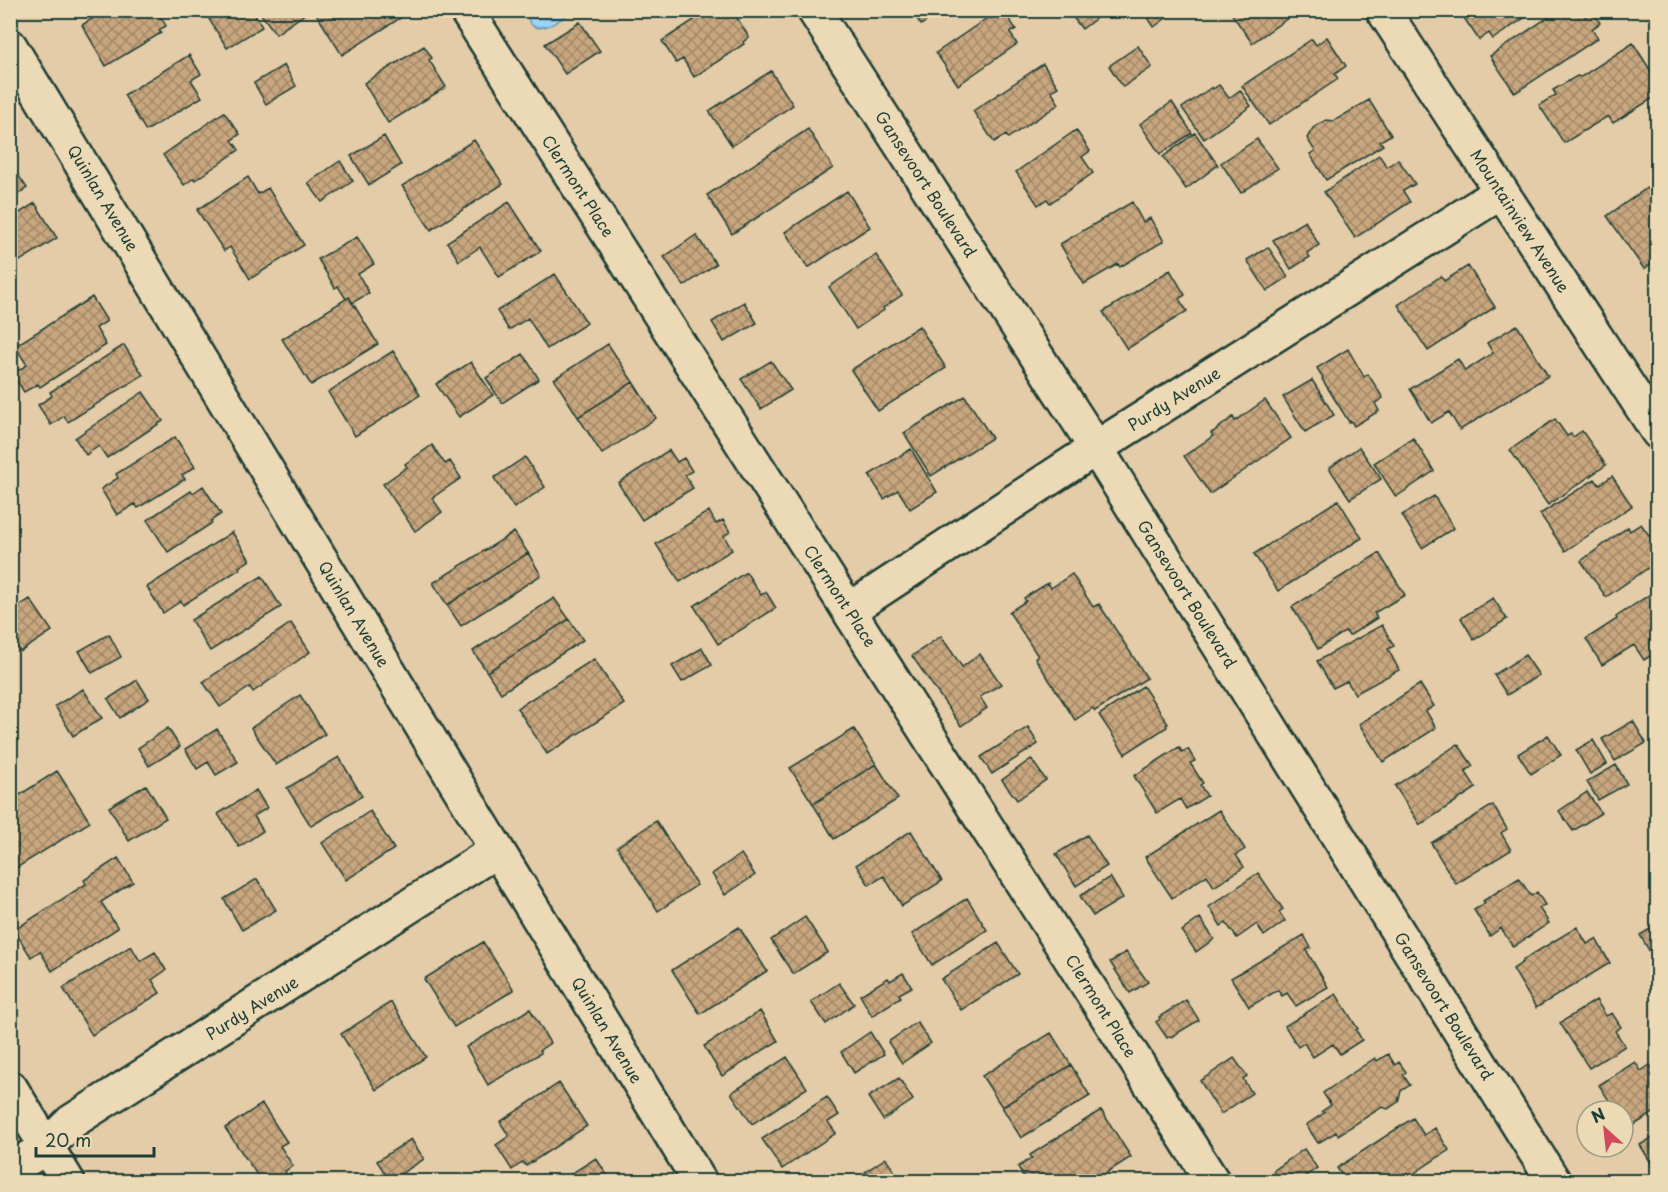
<svg xmlns="http://www.w3.org/2000/svg" width="1668" height="1192" viewBox="0 0 1668 1192" font-family="'Playpen Sans',sans-serif">
	<style>
		.water { fill: url(#water-rules); stroke: #6a97ab; stroke-width: 1.5 }
		.building { fill: url(#building-cross-hatch); stroke: #1f3d34; stroke-width: 1.5 }
		.lines { fill: none; stroke-linecap: round; stroke-linejoin: round }
		.minor-casing { stroke: #1f3d34; stroke-width: 38 }
		.minor { stroke: #ecdab7; stroke-width: 33 }
		.labels { text-anchor: middle; stroke-width: 6; stroke-linejoin: round; paint-order: stroke }
		.street-label { font-size: 16px; fill: #1f3d34; stroke: #ecdab7 }
	</style>
	<defs>
		<pattern id="water-rules" width="6" height="5" patternUnits="userSpaceOnUse" patternTransform="scale(1.5)"><rect width="6" height="5" fill="#9cd3fb"/><path d="M0 2.5h6" fill="none" stroke="#86b6d8"/></pattern>
		<pattern id="building-cross-hatch" width="8" height="8" patternUnits="userSpaceOnUse" patternTransform="scale(1.5)"><rect width="8" height="8" fill="#c8a67e"/><path d="M0 0l8 8M0 8l8-8" fill="none" stroke="#a28868"/></pattern>
	</defs>
	<rect width="100%" height="100%" fill="#e3cca7"/>
	<filter id="ink" filterUnits="userSpaceOnUse"><feTurbulence type="fractalNoise" baseFrequency=".0167" numOctaves="2"/><feDisplacementMap in="SourceGraphic" scale="12" xChannelSelector="R" yChannelSelector="G"/><feConvolveMatrix kernelMatrix="1 2 1 2 8 2 1 2 1" color-interpolation-filters="sRGB"/></filter>
	<g filter="url(#ink)">
		<path class="water" d="M527,11V10L572,11C560,21 528,43 527,11Z"/>
		<path class="building" d="M106,10H157L166,26L159,30L161,33L106,66L82,25Z
			M223,10H252L262,27L227,48L209,19Z
			M267,10H309V11L276,34L261,14Z
			M318,10H413L342,55L315,12Z
			M709,10H732L749,37L743,42L744,44L694,77L683,59L676,63L662,41Z
			M911,10H943L921,25Z
			M999,10H1003L1016,29L1010,33L1017,44L958,85L936,53Z
			M1069,10H1107L1082,29L1068,11Z
			M1143,10H1177L1154,27Z
			M1229,10H1298V11L1252,43Z
			M1462,10H1536L1493,39L1489,33L1479,40L1460,12Z
			M1559,10H1580L1585,17L1593,12L1600,23L1592,29L1598,38L1515,93L1490,56Z
			M580,22L600,51L565,74L545,44Z
			M1327,37L1346,66L1335,74L1338,79L1269,125L1242,86L1312,39L1316,45Z
			M1633,43L1658,82V95L1613,123L1608,116L1564,143L1539,105L1556,95L1553,90L1577,76L1581,77Z
			M424,46L432,58L429,60L446,87L388,123L364,83Z
			M1138,46L1152,67L1123,87L1109,66Z
			M189,55L201,74L191,80L202,97L146,131L124,95Z
			M1043,64L1058,87L1051,91L1059,104L1008,138L1006,135L994,142L973,111Z
			M284,65L296,86L266,104L254,83Z
			M771,71L793,105L732,146L709,111Z
			M1219,85L1229,98L1240,90L1251,106L1204,139L1182,108L1212,87L1213,89Z
			M1369,100L1391,135L1380,141L1383,145L1326,180L1310,154L1315,151L1307,138L1313,128L1326,120L1334,121Z
			M1172,102L1192,133L1160,154L1140,124Z
			M224,112L240,134L232,140L239,150L195,180L194,178L184,185L163,155Z
			M808,129L833,168L732,234L707,195Z
			M1076,130L1090,151L1082,157L1093,173L1050,203L1047,199L1038,205L1016,172Z
			M1195,133L1218,165L1186,189L1163,157Z
			M384,136L401,165L369,185L351,156Z
			M1257,139L1278,168L1241,193L1221,163Z
			M474,140L503,184L431,230L402,186Z
			M1379,155L1387,167L1398,159L1415,184L1403,191L1410,202L1355,238L1324,192Z
			M340,161L353,181L322,202L308,183Z
			M10,163L27,188L10,199Z
			M248,177L258,194L268,188L304,245L250,279L230,247L224,251L197,210Z
			M1654,183L1655,186L1658,184V259L1644,269L1607,216Z
			M847,191L870,227L808,268L785,232Z
			M509,202L541,251L499,277L480,247L459,261L447,242Z
			M1132,202L1143,222L1150,218L1164,241L1120,267L1118,264L1084,284L1060,244Z
			M35,203L57,238L10,267V219Z
			M1305,221L1319,245L1307,253L1310,257L1291,269L1273,240Z
			M696,235L716,264L684,286L664,257Z
			M357,237L374,264L358,274L369,293L352,303L349,297L346,299L338,286L335,288L318,259Z
			M1268,247L1288,277L1267,291L1247,260Z
			M876,255L902,295L883,308L884,310L856,329L829,287Z
			M1468,266L1495,307L1428,351L1398,305L1441,276L1444,281Z
			M1170,270L1185,295L1179,299L1187,311L1127,349L1103,312Z
			M555,274L587,323L547,349L528,318L509,330L497,311Z
			M92,297L107,321L96,328L106,345L40,387L38,384L24,392L13,374L27,365L15,346Z
			M349,297L378,344L311,385L282,339Z
			M744,302L757,323L724,342L712,322Z
			M1517,325L1548,376L1460,430L1449,412L1431,423L1410,389L1458,359L1465,371L1493,353L1487,343Z
			M919,326L946,368L878,411L851,370Z
			M608,344L633,382L578,417L554,379Z
			M124,345L143,375L68,422L64,416L51,425L38,405L52,396L50,392Z
			M1348,349L1364,377L1368,374L1383,398L1375,403L1379,411L1354,426L1351,421L1349,422L1322,379L1323,378L1317,368Z
			M393,351L420,395L355,436L328,392Z
			M523,354L539,379L502,403L486,378Z
			M771,361L791,390L761,409L741,379Z
			M471,362L493,395L459,417L436,384Z
			M1312,380L1334,415L1305,432L1283,397Z
			M633,382L656,418L602,454L578,417Z
			M143,392L163,421L107,458L99,446L86,455L75,438Z
			M965,396L992,438L931,476L904,433Z
			M1265,400L1291,438L1210,494L1184,456L1213,436L1211,433L1213,432L1233,417L1235,421Z
			M1555,419L1567,436L1571,434L1573,437L1582,431L1606,465L1548,505L1510,450Z
			M175,437L195,467L182,475L185,479L138,508L135,504L117,515L101,489L118,478L116,474Z
			M1413,438L1434,471L1396,497L1374,463Z
			M432,445L445,464L450,461L461,478L432,498L442,512L415,531L383,484L407,467L405,464Z
			M1359,447L1381,479L1350,499L1329,468Z
			M911,449L937,492L910,509L898,490L884,499L869,475Z
			M669,450L677,462L684,458L692,471L685,475L693,488L642,520L618,483Z
			M525,457L545,487L514,508L494,478Z
			M1612,476L1632,506L1565,551L1540,514L1595,479L1599,485Z
			M203,486L221,514L211,521L212,523L168,552L147,520L191,491L193,493Z
			M1434,496L1454,528L1422,548L1402,515Z
			M1338,500L1362,538L1278,591L1254,554Z
			M709,511L716,524L723,520L730,532L724,536L732,550L680,582L656,544Z
			M1641,524L1658,548V561L1606,597L1581,561L1628,527L1630,531Z
			M232,532L250,560L239,567L240,569L183,605L181,601L163,613L147,587Z
			M514,532L528,553L447,605L433,583Z
			M528,553L541,575L461,626L447,605Z
			M1379,553L1405,595L1374,613L1377,618L1349,636L1346,631L1318,649L1292,607Z
			M746,572L761,595L766,592L776,608L718,644L694,606Z
			M1072,574L1093,607L1099,604L1147,678L1095,711L1093,708L1075,720L1035,658L1038,656L1009,612L1026,601L1024,598L1048,583L1051,588Z
			M262,576L281,607L210,651L191,620Z
			M1658,589V651L1644,660L1634,645L1602,665L1586,639L1617,619L1616,617Z
			M554,598L569,619L487,672L473,651Z
			M1493,598L1507,619L1474,640L1461,618Z
			M30,599L52,631L20,652L10,637V612Z
			M569,619L583,640L501,693L487,672Z
			M291,623L310,652L253,692L250,687L220,707L203,682Z
			M1382,625L1394,646L1388,649L1399,670L1355,694L1347,681L1333,688L1317,661Z
			M109,634L121,657L92,673L79,651Z
			M941,636L962,667L980,654L1001,684L980,697L987,708L961,726L912,656Z
			M702,648L712,665L682,682L672,666Z
			M1525,655L1539,675L1507,695L1494,675Z
			M594,659L624,704L547,754L517,708Z
			M137,680L149,699L120,718L108,699Z
			M1420,684L1434,706L1426,711L1436,728L1383,762L1359,724Z
			M1143,686L1168,724L1166,725L1167,727L1125,754L1099,715Z
			M83,689L102,718L73,736L55,706Z
			M300,695L325,734L276,765L251,728Z
			M1633,721L1646,743L1615,761L1602,739Z
			M1028,727L1038,744L992,774L981,757Z
			M168,728L180,747L149,766L138,748Z
			M217,729L238,762L216,775L208,762L197,769L185,749Z
			M854,729L876,764L813,804L790,768Z
			M1548,735L1561,755L1531,774L1518,754Z
			M1593,740L1607,764L1590,774L1576,750Z
			M1458,744L1473,766L1465,771L1476,788L1420,825L1395,786Z
			M1179,747L1182,752L1188,749L1195,761L1190,763L1203,783L1200,785L1207,796L1186,809L1180,799L1157,813L1134,776Z
			M339,757L362,796L311,826L287,788Z
			M1031,759L1046,780L1017,800L1002,780Z
			M876,764L898,799L834,839L813,804Z
			M1616,765L1627,784L1598,800L1587,782Z
			M57,771L90,822L10,872V801Z
			M146,785L166,818L129,841L109,807Z
			M256,790L267,808L254,816L263,831L239,847L218,814Z
			M1587,792L1601,813L1573,831L1559,811Z
			M1493,805L1507,829L1501,833L1511,850L1456,884L1431,843Z
			M1219,810L1245,849L1236,855L1244,867L1214,887L1207,875L1172,898L1145,857Z
			M370,811L394,849L346,880L322,843Z
			M656,821L697,885L658,911L617,847Z
			M911,831L942,881L902,906L884,876L869,885L856,865Z
			M1087,835L1107,866L1076,886L1056,854Z
			M741,854L755,875L725,895L712,874Z
			M118,858L133,882L101,902L118,928L52,971L40,951L31,957L14,930L86,884L84,880Z
			M1258,873L1283,909L1279,912L1285,921L1264,936L1257,924L1237,938L1226,923L1221,926L1209,907Z
			M1110,877L1123,898L1093,916L1080,896Z
			M1519,878L1531,896L1537,892L1545,905L1539,908L1549,923L1513,947L1501,928L1490,936L1474,910L1485,903L1483,901Z
			M257,879L276,910L242,930L224,899Z
			M967,898L987,930L932,965L912,934Z
			M805,917L828,952L793,974L771,940Z
			M1200,918L1214,939L1196,952L1182,931Z
			M1658,924V948L1650,952L1640,935Z
			M739,927L767,971L700,1014L672,970Z
			M1577,927L1587,944L1596,939L1610,963L1536,1008L1513,969L1523,962V960Z
			M1304,935L1311,948L1306,950L1328,987L1296,1006L1287,993L1282,996L1278,990L1249,1007L1231,978Z
			M483,942L514,990L454,1027L424,979Z
			M998,943L1018,974L961,1010L941,979Z
			M131,946L140,961L155,952L166,970L152,980L160,993L92,1035L63,988Z
			M1126,952L1148,982L1130,993L1110,962Z
			M903,973L912,987L899,994L901,997L872,1016L860,995L888,978L890,981Z
			M839,983L854,1004L826,1024L811,1002Z
			M1336,994L1358,1029L1356,1030L1362,1040L1340,1054L1333,1044L1313,1057L1304,1043L1298,1047L1285,1026Z
			M1186,1000L1199,1020L1171,1037L1170,1036L1167,1038L1156,1022L1160,1019L1159,1017Z
			M1596,1000L1606,1016L1612,1013L1621,1027L1615,1031L1625,1046L1589,1068L1560,1023Z
			M391,1002L426,1057L376,1090L341,1034Z
			M530,1009L550,1043L540,1050L541,1053L488,1085L466,1047Z
			M760,1011L778,1041L722,1076L704,1046Z
			M917,1022L931,1043L902,1063L888,1042Z
			M870,1032L884,1054L854,1073L841,1052Z
			M1051,1033L1071,1065L1002,1107L982,1076Z
			M1388,1054L1395,1065L1399,1062L1406,1072L1403,1075L1410,1085L1401,1091L1398,1102L1388,1109L1382,1107L1338,1135L1336,1132L1318,1143L1306,1125L1324,1113L1322,1111L1331,1105L1323,1093L1375,1058L1377,1061Z
			M787,1057L807,1088L752,1124L731,1093Z
			M1234,1058L1247,1076L1243,1079L1252,1093L1221,1114L1200,1081Z
			M1635,1062L1641,1071L1650,1065L1658,1077V1091L1655,1092L1658,1096V1110L1628,1129L1623,1121V1111H1616L1599,1085Z
			M1071,1065L1090,1096L1021,1138L1002,1107Z
			M899,1078L913,1100L883,1120L868,1097Z
			M559,1083L587,1126L526,1166L523,1162L512,1170L496,1145L509,1136L500,1122Z
			M827,1097L839,1115L828,1122L836,1133L782,1169L762,1139Z
			M262,1104L287,1142L280,1146L293,1166L285,1171L291,1182H262L225,1128Z
			M1101,1110L1131,1157L1092,1182H1039L1036,1177L1027,1182L1018,1167L1032,1158L1030,1155Z
			M1413,1118L1424,1135L1435,1128L1449,1150L1401,1182H1346L1337,1168Z
			M1658,1134V1174L1640,1145Z
			M411,1139L424,1159L390,1181L377,1161Z
			M1304,1149L1317,1168L1297,1182H1280L1273,1171Z
			M596,1158L609,1178L603,1182H558Z
			M886,1158L901,1182H860L868,1176L865,1172Z"/>
		<g class="lines">
			<g class="minor-casing">
				<path id="minor" d="M466,10L1213,1182
					M814,10L1096,448L1554,1182
					M1383,10L1658,432
					M10,46L455,781L700,1182
					M849,610L1096,448L1501,192
					M10,1087L68,1182
					M10,1170L46,1147L71,1122L497,850"/>
			</g>
			<use href="#minor" class="minor"/>
		</g>
	</g>
	<g class="labels">
		<g class="street-label">
			<text transform="translate(926 184) rotate(57)" y="6">Gansevoort Boulevard</text>
			<text transform="translate(578 186) rotate(57)" y="6">Clermont Place</text>
			<text transform="translate(103 198) rotate(59)" y="6">Quinlan Avenue</text>
			<text transform="translate(1520 221) rotate(57)" y="6">Mountainview Avenue</text>
			<text transform="translate(1174 399) rotate(-32)" y="6">Purdy Avenue</text>
			<text transform="translate(1187 594) rotate(58)" y="6">Gansevoort Boulevard</text>
			<text transform="translate(840 596) rotate(57)" y="6">Clermont Place</text>
			<text transform="translate(354 614) rotate(59)" y="6">Quinlan Avenue</text>
			<text transform="translate(1101 1006) rotate(58)" y="6">Clermont Place</text>
			<text transform="translate(1444 1006) rotate(58)" y="6">Gansevoort Boulevard</text>
			<text transform="translate(252 1008) rotate(-32)" y="6">Purdy Avenue</text>
			<text transform="translate(607 1030) rotate(59)" y="6">Quinlan Avenue</text>
		</g>
	</g>
	<rect width="1668" height="1192" fill="none" stroke="#ecdab7" stroke-width="36"/>
	<rect x="18" y="18" width="1632" height="1156" fill="none" stroke="#1f3d34" stroke-width="2" filter="url(#ink)"/>
	<g transform="translate(1605 1129) rotate(333)"><circle r="28" fill="#ecdab7" stroke="#9a9b83" stroke-width="1.5"/>
	<path d="M0-4.5L10 22L0 15L-10 22Z" fill="#d1495b"/>
	<text y="-9" font-size="16" font-weight="bold" text-anchor="middle" fill="#1f3d34">N</text>
	</g>
	<path d="M36 1147v9h118v-9" fill="none" stroke="#1f3d34" stroke-width="3"/>
	<text x="45" y="1147" font-size="18" fill="#1f3d34" stroke="#ecdab7" stroke-width="4.5" paint-order="stroke">20 m</text>
</svg>
